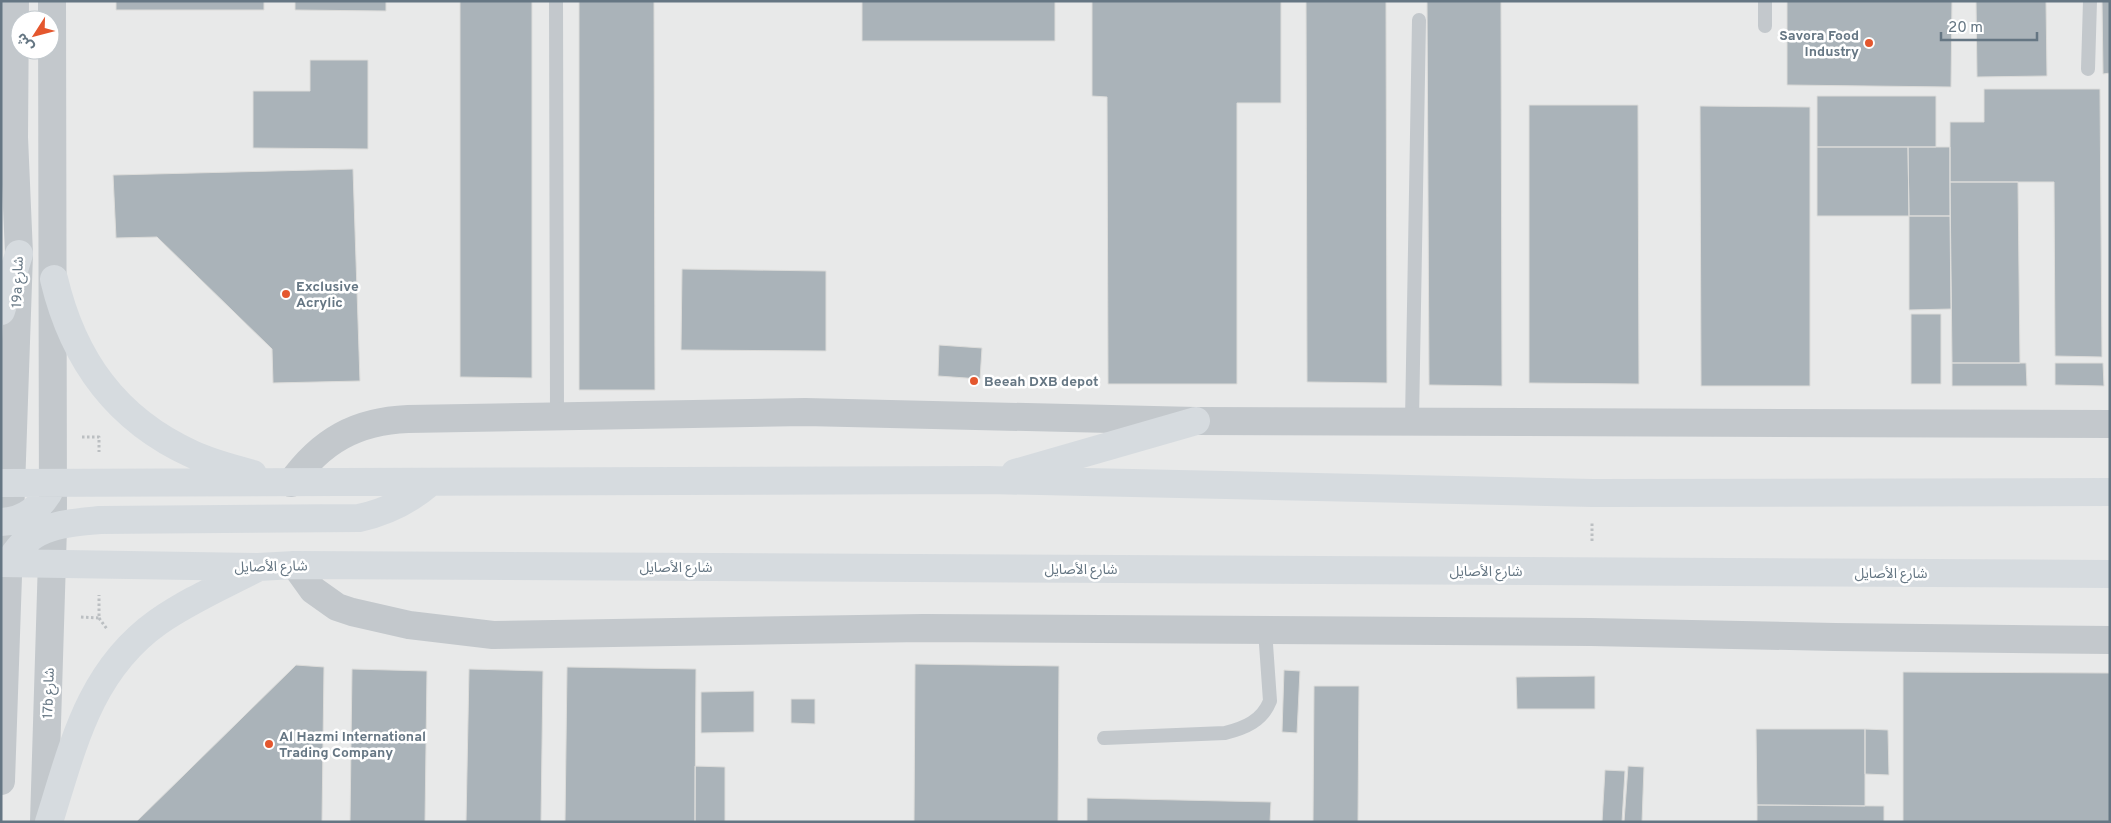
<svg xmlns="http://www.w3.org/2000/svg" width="2111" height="823" viewBox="0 0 2111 823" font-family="Overpass,'Noto Sans Arabic',sans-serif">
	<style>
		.built { fill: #e8e9e9; fill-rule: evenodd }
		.building { fill: #aab3b9; stroke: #dcdcda }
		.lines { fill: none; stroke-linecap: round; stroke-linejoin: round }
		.path { stroke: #bbbfc2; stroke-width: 3; stroke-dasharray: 2.5 2.5; stroke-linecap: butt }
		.service { stroke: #c3c8cc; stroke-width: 14 }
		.minor { stroke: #c3c8cc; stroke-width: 28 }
		.secondary { stroke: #d6dbdf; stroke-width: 28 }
		.poi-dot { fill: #e4572e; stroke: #fff; stroke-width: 2 }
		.labels { text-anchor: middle; stroke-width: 5; stroke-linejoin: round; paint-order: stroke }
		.poi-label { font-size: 14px; font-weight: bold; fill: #657683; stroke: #fff; text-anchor: start }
		.street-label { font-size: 14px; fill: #657683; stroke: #fff }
	</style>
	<rect width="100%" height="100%" fill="#fafaf8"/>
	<path class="built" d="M1,1H2110V822H1ZM20,20H50V50H20Z"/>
	<path class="building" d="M116,1H264V10H116Z
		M295,1H386V11L295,10Z
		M460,1H532V378L460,377Z
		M579,1H654L655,390H579Z
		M862,1H1055V41H862Z
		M1092,1H1281V103H1237V384H1108L1107,97L1092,96Z
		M1306,1H1386L1387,383L1307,382Z
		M1427,1H1501L1502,386L1429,385Z
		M1787,1H1952L1951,87L1787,85Z
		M1976,1H2046L2047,76L1977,77Z
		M2102,1H2110V73L2103,74Z
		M310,60H368V149L253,148V91H310Z
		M1984,89H2100L2102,357L2055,356L2054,182H1950V122H1984Z
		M1817,96H1936V147H1817Z
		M1529,105H1638L1639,384L1529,383Z
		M1700,106L1810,107V386H1701Z
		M1817,147H1908L1909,216H1817Z
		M1908,147H1950V216H1909Z
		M353,169L360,381L273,383L272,349L157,237L116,238L113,175Z
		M1950,182H2018L2020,363H1952Z
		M1909,216H1950L1951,309L1909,310Z
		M682,269L826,271V351L681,350Z
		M1911,314H1941V384H1911Z
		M939,345L982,348L980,379L938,376Z
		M1952,363H2026L2027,386H1952Z
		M2055,363H2103L2104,386L2055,385Z
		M915,664L1059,666L1058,822H914Z
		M296,665L324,667L322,822H136Z
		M567,667L696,669L695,822H565Z
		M352,669L427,671L425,822H350Z
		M469,669L543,671L541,822H466Z
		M1284,670L1300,671L1297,733L1282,732Z
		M1903,672L2110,673V822H1903Z
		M1595,676V709H1517L1516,677Z
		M1314,686H1359L1358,822H1313Z
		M754,691V732L701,733V692Z
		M791,699H815V724L791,723Z
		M1756,729H1865V806L1757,805Z
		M1865,729L1888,730L1889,775L1865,774Z
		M695,766L725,767V822H695Z
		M1628,766L1644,767L1642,822H1624Z
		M1605,770L1625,771L1622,822H1602Z
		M1087,798L1271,802L1270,822H1087Z
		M1757,805L1884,806V822H1757Z"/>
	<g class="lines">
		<path class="path" d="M82,437H99V452
			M1592,541V522
			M81,617L99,618V595
			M99,618L107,629"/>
		<path class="service" d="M556,1L557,416
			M1765,26V1
			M2088,69L2090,1
			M1412,421L1419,20
			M1104,738L1225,733C1245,728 1262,721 1270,701L1265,630"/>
		<path class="minor" d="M291,483C321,441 356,421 408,419L805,412L1196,421L2110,424
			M295,565L313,590L337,607L352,612L409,625L493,635L923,628L1591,632L1835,637L2110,640
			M1,781L19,254L14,137L15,1
			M44,822L53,527L52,1"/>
		<path class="secondary" d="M54,279C73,359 115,419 192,454C211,463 232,468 253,474
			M1,311L19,254
			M1015,473L1196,421
			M1,483L988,480L1593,493L2110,492
			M1,522C26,521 43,506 53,484
			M1,563L258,567L295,565L2110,574
			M9,563C29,525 61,524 100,520L359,518C387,512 409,501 431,482
			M49,822C73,746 89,671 158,622C188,601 222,586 255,569"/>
	</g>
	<g class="poi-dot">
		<circle cx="1869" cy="43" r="5"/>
		<circle cx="286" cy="294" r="5"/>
		<circle cx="974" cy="381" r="5"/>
		<circle cx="269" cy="744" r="5"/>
	</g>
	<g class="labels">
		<g class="poi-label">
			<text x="1859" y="40" text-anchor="end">Savora Food<tspan x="1859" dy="16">Industry</tspan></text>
			<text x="296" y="291">Exclusive<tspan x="296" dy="16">Acrylic</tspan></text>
			<text x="984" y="386">Beeah DXB depot</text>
			<text x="279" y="741">Al Hazmi International<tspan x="279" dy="16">Trading Company</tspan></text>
		</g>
		<g class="street-label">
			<text transform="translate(17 282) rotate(-88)" y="5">19a شارع</text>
			<text transform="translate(271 566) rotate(-1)" y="5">شارع الأصايل</text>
			<text x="676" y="572">شارع الأصايل</text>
			<text x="1081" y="574">شارع الأصايل</text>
			<text x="1486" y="576">شارع الأصايل</text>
			<text x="1891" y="578">شارع الأصايل</text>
			<text transform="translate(48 693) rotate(-88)" y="5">17b شارع</text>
		</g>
	</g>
	<rect width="2111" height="823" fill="none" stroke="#657683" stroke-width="5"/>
	<g transform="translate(35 35) rotate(234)"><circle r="24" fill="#ffffff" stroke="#c1c8cd"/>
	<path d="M0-4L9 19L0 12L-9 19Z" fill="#e4572e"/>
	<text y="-8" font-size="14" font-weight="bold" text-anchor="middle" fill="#657683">ش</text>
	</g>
	<path d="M1941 32v8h96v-8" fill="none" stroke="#657683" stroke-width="2.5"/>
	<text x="1948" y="32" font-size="15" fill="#657683" stroke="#ffffff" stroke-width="4" paint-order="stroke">20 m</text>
</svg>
